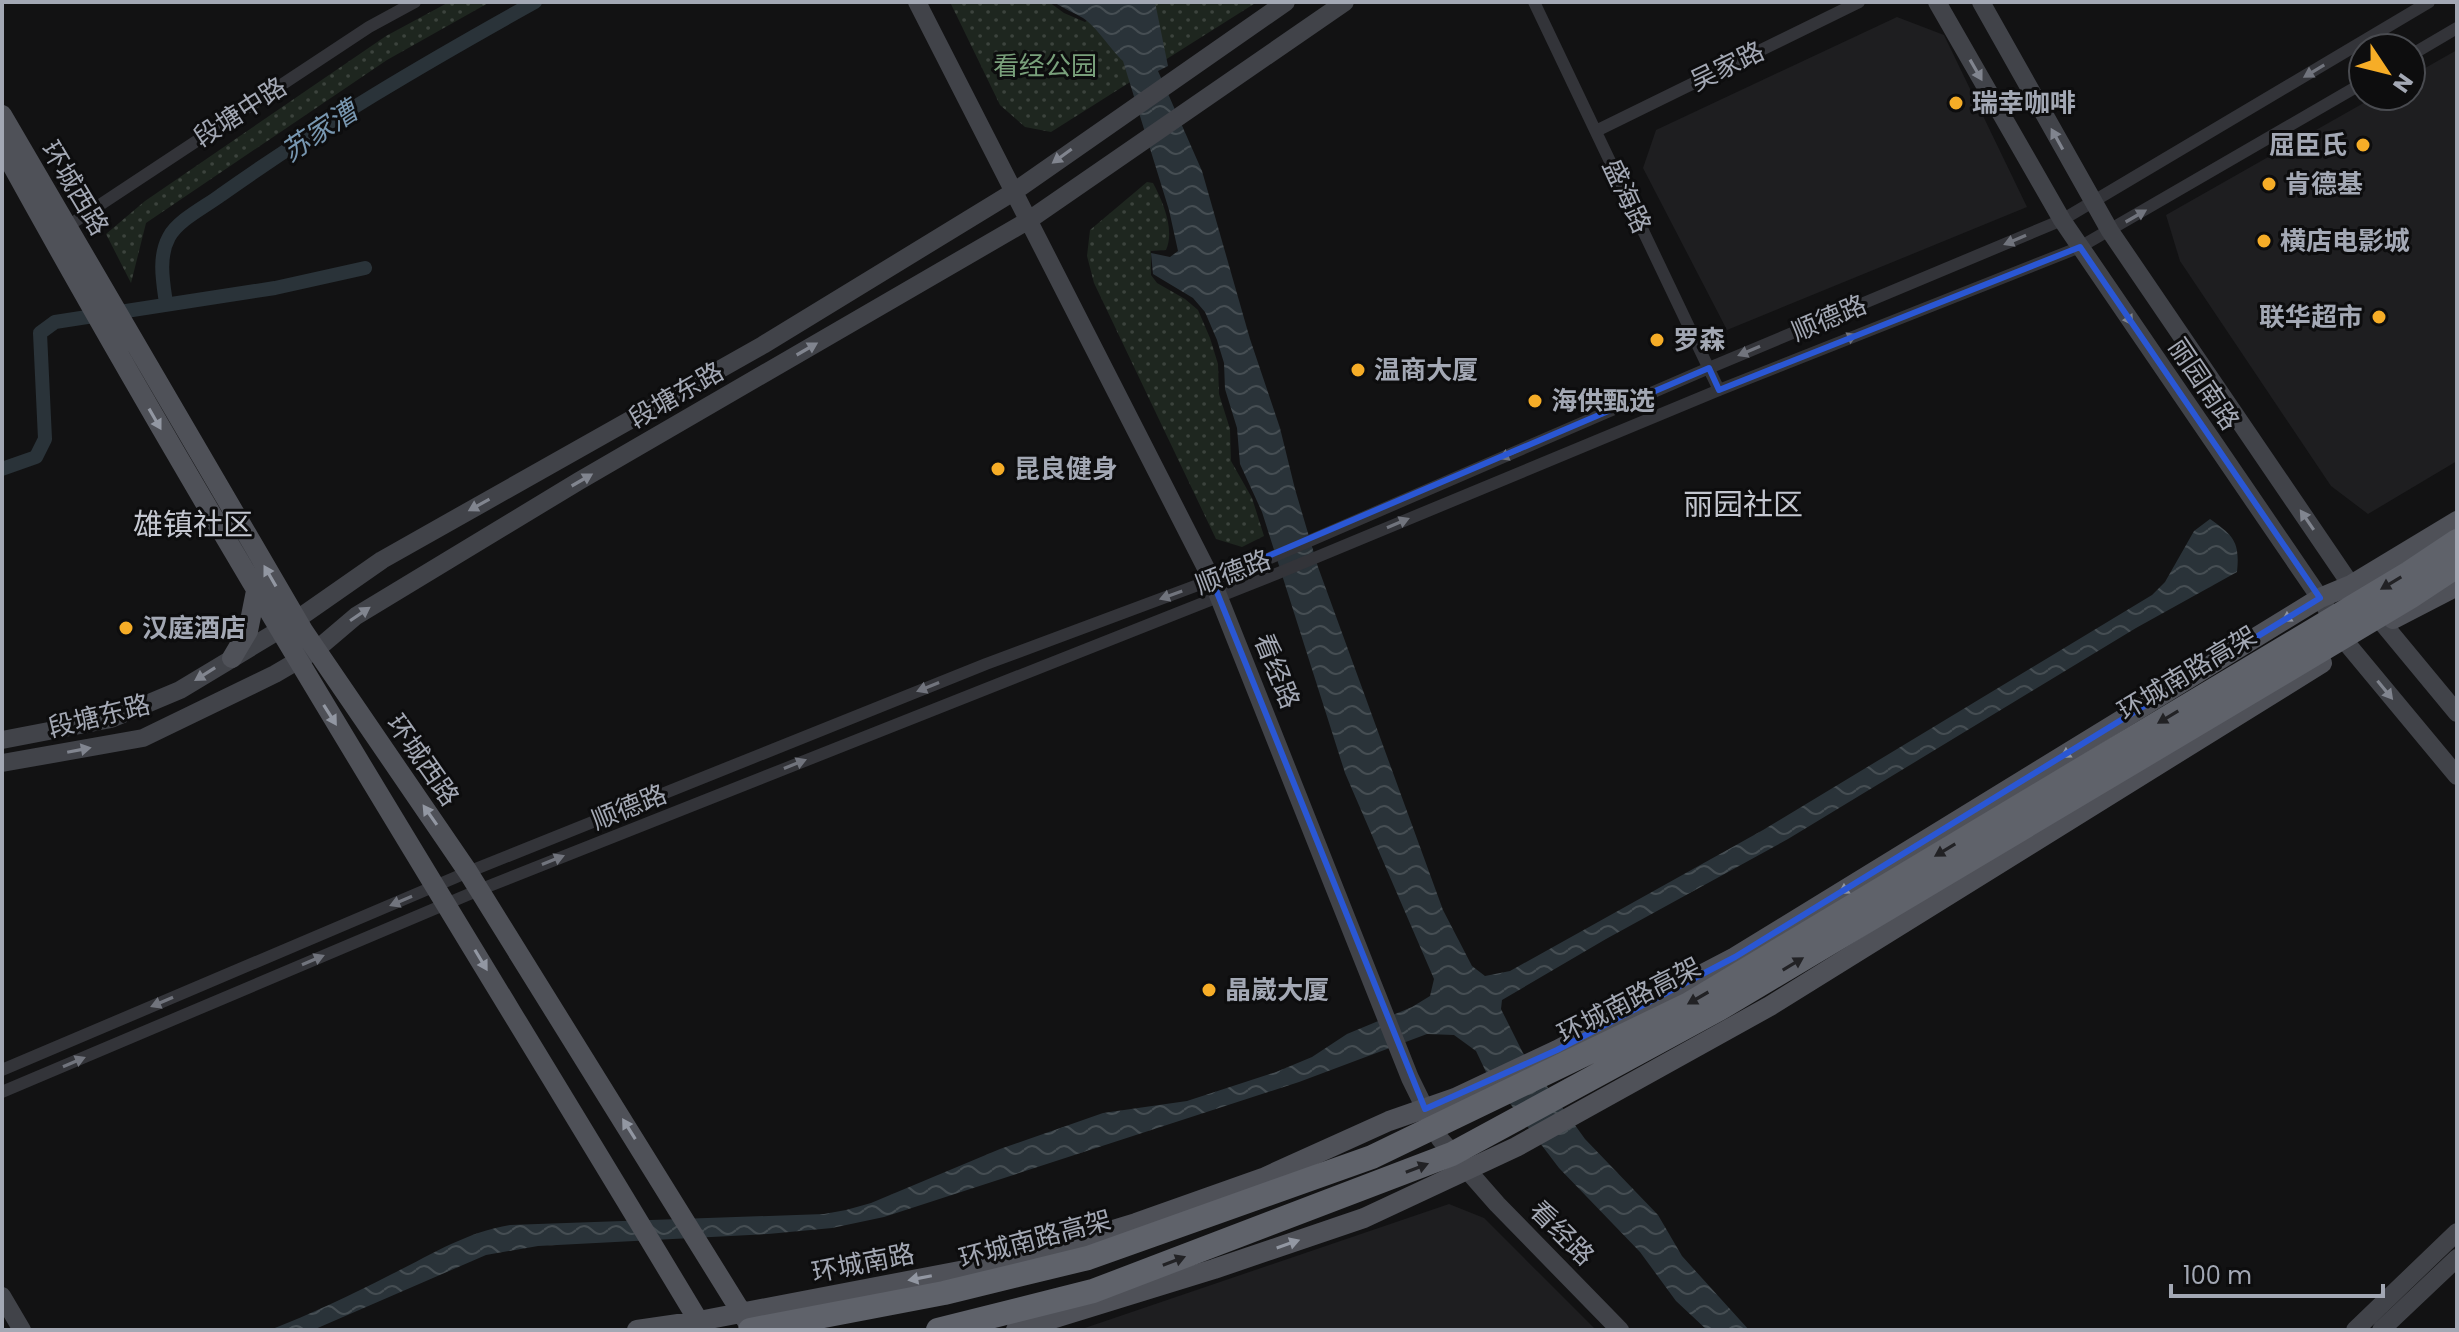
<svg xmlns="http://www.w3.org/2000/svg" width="2459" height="1332" viewBox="0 0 2459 1332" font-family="Poppins,'Noto Sans SC',sans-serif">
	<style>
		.built { fill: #1e1e20 }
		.park { fill: url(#park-dots) }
		.water { fill: url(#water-waves) }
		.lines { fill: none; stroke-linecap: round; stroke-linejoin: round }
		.canal { stroke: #2a3339; stroke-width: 14 }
		.street { stroke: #333439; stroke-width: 12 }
		.secondary { stroke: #414349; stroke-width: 18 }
		.primary { stroke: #4f5158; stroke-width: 20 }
		.highway { stroke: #5f626a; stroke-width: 24 }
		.oneway { fill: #81858f }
		.oneway2 { fill: #71747d }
		.oneway3 { fill: #9297a2 }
		.oneway4 { fill: #222225 }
		.marked { fill: none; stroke: #2a57d4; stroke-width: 6; stroke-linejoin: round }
		.poi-dot { fill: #f6ad27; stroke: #0d0d0e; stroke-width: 3 }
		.labels { text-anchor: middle; stroke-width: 6; stroke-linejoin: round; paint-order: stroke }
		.park-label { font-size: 26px; fill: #79a07b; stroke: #0d0d0e }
		.street-label { font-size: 26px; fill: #a3a8b4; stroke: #0d0d0e }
		.poi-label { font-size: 26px; font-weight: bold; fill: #a3a8b4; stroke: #0d0d0e; text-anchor: start }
		.water-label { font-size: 28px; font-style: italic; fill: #7897b1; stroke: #0d0d0e }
		.quarter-label { font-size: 30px; fill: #c4c7d0; stroke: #0d0d0e }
	</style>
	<defs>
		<pattern id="park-dots" width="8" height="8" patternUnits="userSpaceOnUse" patternTransform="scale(2)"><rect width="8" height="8" fill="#1e261f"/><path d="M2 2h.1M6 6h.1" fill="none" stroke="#3c433d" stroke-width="1.8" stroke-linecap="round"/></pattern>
		<pattern id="water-waves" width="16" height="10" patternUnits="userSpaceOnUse" patternTransform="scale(2)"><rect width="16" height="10" fill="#2a3339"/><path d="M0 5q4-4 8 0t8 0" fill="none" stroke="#464e53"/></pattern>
	</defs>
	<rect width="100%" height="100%" fill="#121213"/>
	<path class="built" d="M1897,17L1944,35L2027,207L1727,330L1643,168L1656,130Z
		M2457,50V461L2368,514L2331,486L2180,261L2166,215L2376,96H2411V76Z
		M1449,1204L1484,1218L1596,1330H1079Z"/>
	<path class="park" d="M449,2H490L387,60L146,223L131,283L106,234L145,201L386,36Z
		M950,2H1049L1064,13L1085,22L1113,2H1257L1051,132L1025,127L1000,105Z
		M1147,182L1153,183C1163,202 1175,230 1166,250L1151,251V275L1157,283L1185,299L1198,310L1210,338L1218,364L1219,394L1230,429L1231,461L1252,498L1264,536L1242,547L1216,539L1094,283L1087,256L1090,230Z"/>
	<path class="water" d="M1054,2H1155L1168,66L1158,71L1202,171L1250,339L1280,428L1295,489L1318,567L1443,910L1472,966L1485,976L1510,971L1763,830L2152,595L2165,582L2194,531L2210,519C2234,536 2240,542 2237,572L2136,628L1788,839L1606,939L1502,1000L1501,1009L1523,1053L1585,1139L1658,1215L1682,1256L1749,1330H1707L1676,1301L1640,1252L1559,1168L1486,1072L1476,1051L1454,1035L1427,1034L1299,1082L884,1217L832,1228L768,1234L538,1246L486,1255L313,1330H270C311,1314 351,1295 390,1275C429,1256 466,1232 510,1225L824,1214L846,1210L871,1203L1000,1149L1103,1113L1187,1101L1276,1072L1312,1057L1347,1034L1412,1007L1430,996L1434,979L1345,773L1262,512L1240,464L1237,428L1225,389L1224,363L1217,340L1205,312L1193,298L1153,274L1151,253L1170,257L1178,251L1169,210L1123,61C1110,49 1096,26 1083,18C1073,12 1064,9 1054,2Z"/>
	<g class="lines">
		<path class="canal" d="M166,303C163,282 158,257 169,237C178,220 205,207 221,195C321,124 427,62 535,2
			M2,469L36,457L45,439L40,333L55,322L275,288L365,268"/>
		<path class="street" d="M1534,2L1719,390
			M2411,55L2457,28
			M1596,131L1859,2
			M68,226L369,27L415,2
			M2,1070L468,872L986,664L1270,558L1709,368L2062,220L2429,2
			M2,1092L479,890L1276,574L1719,390L2080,247L2363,83"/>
		<path class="secondary" d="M917,2L1212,580L1410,1078L1440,1139L1497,1204L1620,1330
			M1937,2L2062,220L2320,598L2349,646L2457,776
			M1981,2L2110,231L2351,585L2457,713
			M2,740L111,719L180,690L296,620L382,560L763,345L1015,191L1286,2
			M2,763L143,738L275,674L316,650L356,616L579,481L1029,220L1345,2
			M2,1296L22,1330
			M2355,1330L2457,1232
			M2381,1330L2457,1258"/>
		<path class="primary" d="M2,115L304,632L468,872L748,1323
			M2,147C223,549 468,937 704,1330
			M2393,619L2457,586
			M232,658L248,631L256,591
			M637,1330L699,1321L1012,1261L1136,1223L1263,1178L1389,1121L1455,1098L1557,1050L1735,957L2320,598L2351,585L2457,521
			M1016,1330L1214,1269L1364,1218L1516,1147L1770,1006L2322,663"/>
		<path class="highway" d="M750,1330L944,1293L1088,1258L1372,1157L1689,1004L2409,573L2457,541
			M938,1330L1093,1291L1452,1154L1719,1009L2410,597L2457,566"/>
	</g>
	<defs><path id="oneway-solid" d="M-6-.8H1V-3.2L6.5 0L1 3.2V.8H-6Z" transform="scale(2)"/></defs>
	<g class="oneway">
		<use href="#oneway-solid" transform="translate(1976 70) rotate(60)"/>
		<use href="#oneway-solid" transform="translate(2057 139) rotate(-119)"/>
		<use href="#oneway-solid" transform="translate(1062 156) rotate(144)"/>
		<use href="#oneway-solid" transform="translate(2126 315) rotate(56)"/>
		<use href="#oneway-solid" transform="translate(807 349) rotate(-30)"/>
		<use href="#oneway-solid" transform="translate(582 480) rotate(-30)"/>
		<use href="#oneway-solid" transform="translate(479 505) rotate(151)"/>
		<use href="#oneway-solid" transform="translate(2307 520) rotate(-124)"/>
		<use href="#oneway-solid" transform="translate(360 614) rotate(-34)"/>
		<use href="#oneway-solid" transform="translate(205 674) rotate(148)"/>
		<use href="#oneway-solid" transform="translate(2385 690) rotate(51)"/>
		<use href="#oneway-solid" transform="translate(79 750) rotate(-11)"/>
	</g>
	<g class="oneway2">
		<use href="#oneway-solid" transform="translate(2314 71) rotate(149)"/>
		<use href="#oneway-solid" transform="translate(2136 216) rotate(-30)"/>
		<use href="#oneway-solid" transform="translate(2015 240) rotate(157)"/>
		<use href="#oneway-solid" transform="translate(1846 339) rotate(-22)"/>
		<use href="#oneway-solid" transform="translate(1749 351) rotate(157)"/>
		<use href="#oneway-solid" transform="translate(1510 454) rotate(157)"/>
		<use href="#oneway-solid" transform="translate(1398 523) rotate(-23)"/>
		<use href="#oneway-solid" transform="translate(1171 595) rotate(160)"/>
		<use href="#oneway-solid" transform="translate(928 687) rotate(158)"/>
		<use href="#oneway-solid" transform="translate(795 764) rotate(-22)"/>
		<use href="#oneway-solid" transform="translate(553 860) rotate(-22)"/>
		<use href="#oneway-solid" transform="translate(401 901) rotate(157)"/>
		<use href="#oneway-solid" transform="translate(313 960) rotate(-23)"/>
		<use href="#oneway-solid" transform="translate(162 1002) rotate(157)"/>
		<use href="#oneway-solid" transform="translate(74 1062) rotate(-23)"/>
	</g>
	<g class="oneway3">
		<use href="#oneway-solid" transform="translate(155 419) rotate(60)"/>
		<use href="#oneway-solid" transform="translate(270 576) rotate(-120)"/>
		<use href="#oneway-solid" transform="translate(2292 615) rotate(148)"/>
		<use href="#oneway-solid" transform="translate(330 715) rotate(58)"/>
		<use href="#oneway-solid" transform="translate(2071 751) rotate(148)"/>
		<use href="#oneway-solid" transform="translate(430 815) rotate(-125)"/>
		<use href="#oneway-solid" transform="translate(1849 887) rotate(148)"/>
		<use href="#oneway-solid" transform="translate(481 960) rotate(59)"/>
		<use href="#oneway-solid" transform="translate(629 1129) rotate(-122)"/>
		<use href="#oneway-solid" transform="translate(1288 1244) rotate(-19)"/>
		<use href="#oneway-solid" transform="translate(920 1278) rotate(169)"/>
	</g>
	<g class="oneway4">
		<use href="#oneway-solid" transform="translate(2391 583) rotate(149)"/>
		<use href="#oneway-solid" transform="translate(2168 717) rotate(149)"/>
		<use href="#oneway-solid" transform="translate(1945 850) rotate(149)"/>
		<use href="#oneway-solid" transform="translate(1793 964) rotate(-31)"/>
		<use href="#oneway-solid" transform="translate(1698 998) rotate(150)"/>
		<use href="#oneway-solid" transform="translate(1417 1168) rotate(-21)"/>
		<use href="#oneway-solid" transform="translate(1174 1261) rotate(-21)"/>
	</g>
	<path class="marked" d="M2080,247L2320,598L1735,957L1557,1050L1425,1109L1212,580L1709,368L1719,390Z"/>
	<g class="poi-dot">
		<circle cx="1956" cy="103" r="8"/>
		<circle cx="2363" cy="145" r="8"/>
		<circle cx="2269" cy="184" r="8"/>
		<circle cx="2264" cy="241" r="8"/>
		<circle cx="2379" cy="317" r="8"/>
		<circle cx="1657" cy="340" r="8"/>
		<circle cx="1358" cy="370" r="8"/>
		<circle cx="1535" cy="401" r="8"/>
		<circle cx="998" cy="469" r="8"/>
		<circle cx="126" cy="628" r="8"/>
		<circle cx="1209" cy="990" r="8"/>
	</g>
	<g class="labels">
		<g class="park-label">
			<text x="1045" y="75">看经公园</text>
		</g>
		<g class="street-label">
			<text transform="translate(1727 66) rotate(-26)" y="9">吴家路</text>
			<text transform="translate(240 112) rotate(-33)" y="9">段塘中路</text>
			<text transform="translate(75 188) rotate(59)" y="9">环城西路</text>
			<text transform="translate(1627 196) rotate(65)" y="9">盛海路</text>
			<text transform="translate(1829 318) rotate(-23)" y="9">顺德路</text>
			<text transform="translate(2204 384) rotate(56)" y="9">丽园南路</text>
			<text transform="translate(676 395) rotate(-30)" y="9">段塘东路</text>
			<text transform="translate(1233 572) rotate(-21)" y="9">顺德路</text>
			<text transform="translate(1277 671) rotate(68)" y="9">看经路</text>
			<text transform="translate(2187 673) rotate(-31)" y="9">环城南路高架</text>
			<text transform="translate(99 716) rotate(-14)" y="9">段塘东路</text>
			<text transform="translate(423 760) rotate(55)" y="9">环城西路</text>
			<text transform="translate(629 807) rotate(-22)" y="9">顺德路</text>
			<text transform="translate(1629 1000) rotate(-27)" y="9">环城南路高架</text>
			<text transform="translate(1562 1233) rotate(45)" y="9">看经路</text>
			<text transform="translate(1035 1239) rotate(-15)" y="9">环城南路高架</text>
			<text transform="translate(863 1263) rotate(-11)" y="9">环城南路</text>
		</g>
		<g class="poi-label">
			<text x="1972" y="112">瑞幸咖啡</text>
			<text x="2347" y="154" text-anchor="end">屈臣氏</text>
			<text x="2285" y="193">肯德基</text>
			<text x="2280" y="250">横店电影城</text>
			<text x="2363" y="326" text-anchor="end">联华超市</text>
			<text x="1673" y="349">罗森</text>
			<text x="1374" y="379">温商大厦</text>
			<text x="1551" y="410">海供甄选</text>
			<text x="1014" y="478">昆良健身</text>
			<text x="142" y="637">汉庭酒店</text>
			<text x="1225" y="999">晶崴大厦</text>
		</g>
		<g class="water-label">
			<text transform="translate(319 131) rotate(-34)" y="10">苏家漕</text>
		</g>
		<g class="quarter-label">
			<text x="1743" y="515">丽园社区</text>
			<text x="193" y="535">雄镇社区</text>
		</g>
	</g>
	<rect width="2459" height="1332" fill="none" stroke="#a3a8b4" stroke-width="8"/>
	<g transform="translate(2387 72) rotate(125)"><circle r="38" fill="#0d0d0e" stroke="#494b50" stroke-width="2"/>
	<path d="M0-6L14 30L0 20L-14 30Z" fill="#f6ad27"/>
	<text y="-12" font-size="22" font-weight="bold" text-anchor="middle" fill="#a3a8b4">N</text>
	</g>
	<path d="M2171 1284v12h212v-12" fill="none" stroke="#a3a8b4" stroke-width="4"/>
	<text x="2183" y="1284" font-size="24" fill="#a3a8b4" stroke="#0d0d0e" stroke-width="6" paint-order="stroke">100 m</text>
</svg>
